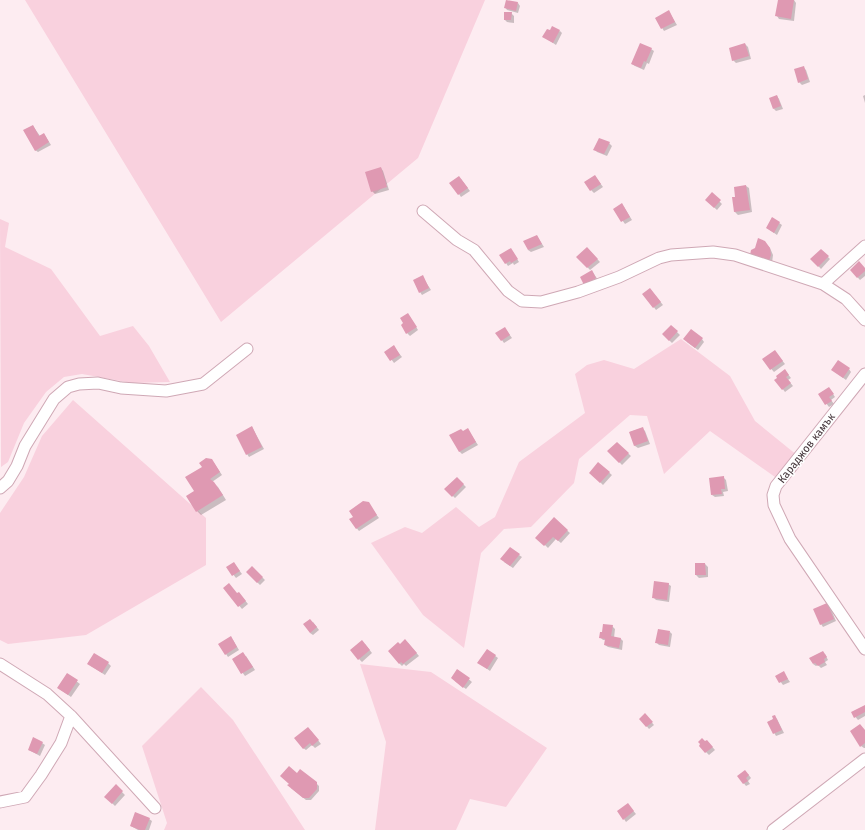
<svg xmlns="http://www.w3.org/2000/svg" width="865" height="830" viewBox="0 0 865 830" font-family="'Fira Sans',sans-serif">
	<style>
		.green { fill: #f9d1de }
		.shadow { fill: #0003 }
		.building { fill: #df99b2 }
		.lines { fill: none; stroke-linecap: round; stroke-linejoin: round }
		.minor-casing { stroke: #cfa8b5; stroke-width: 13 }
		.minor { stroke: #fff; stroke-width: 11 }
		.labels { text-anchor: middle; stroke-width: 3.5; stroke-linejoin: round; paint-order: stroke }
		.street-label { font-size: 11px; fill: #433439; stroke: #fefefe }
	</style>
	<rect width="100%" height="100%" fill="#fdecf1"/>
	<path class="green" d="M25,0H485L418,158L221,322Z
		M0,219L9,223L5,247L51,269L100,336L133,326L149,346L170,382L132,383L82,374L64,377L46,392L24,423L8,462L1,467Z
		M681,339L730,376L755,421L803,460L782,482L710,431L664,474L647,416L630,415L579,459L574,483L531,527L504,529L481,553L464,648L423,615L371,543L405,527L422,533L456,507L479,527L495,517L519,462L585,413L575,374L587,365L604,360L634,369Z
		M73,400L206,518V565L86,635L8,644L0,640V513L24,477L42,436Z
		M360,664L431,672L547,748L506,807L470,799L456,830H375L386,742Z
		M201,687L233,720L305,830H164L167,823L142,746Z"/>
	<path class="shadow" d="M779,0H794L796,3L794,21L779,19L777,16Z
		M518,3L520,6L518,13L507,10L505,7Z
		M669,12L677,25L664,31L656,18Z
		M511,13L514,16V23L507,22L505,20Z
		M560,31L562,33L556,45L544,37Z
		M745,44L748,47L751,59L736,63L733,60Z
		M651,49L654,51L649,64L647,63L644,70L635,66L632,64Z
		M803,67L806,70L810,82L802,85L799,82Z
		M865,95V103L863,96Z
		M777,96L779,99L783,109L776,111L774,109Z
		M33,126L40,136L44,134L46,137L51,145L38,152L35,150Z
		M609,143L612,146L607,156L597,152L595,149Z
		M381,168L383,171L389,190L375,194L372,191Z
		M595,176L603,187L594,193L591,190Z
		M461,179L470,191L461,197L459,194Z
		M746,186L749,188L752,212L738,215L735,212L733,198H737Z
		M712,194L722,204L717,210L706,200Z
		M624,207L632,220L625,224L614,209Z
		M772,218L782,225L777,235L767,228Z
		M537,236L544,247L531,252L528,250Z
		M767,245L770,248L773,255L772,263L756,261Z
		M587,248L600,262L590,270L578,257Z
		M821,250L830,259L821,269L812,259Z
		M513,252L519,262L514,265L513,263L508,266L506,263Z
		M865,269V276L860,280L851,270Z
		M592,271L598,280L585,284Z
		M422,276L431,290L422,295L420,292Z
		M650,289L663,305L656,310L644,294Z
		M410,317L418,330L410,336L407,333Z
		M671,326L680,335L672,343L663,334Z
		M507,331L512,338L504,343L497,333Z
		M702,339L704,342L698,350L687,342Z
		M394,347L402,357L394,363L386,352Z
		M777,354L785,364L774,372L763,360Z
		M849,369L851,372L846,380L835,372Z
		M787,373L791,378L788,380L793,386L785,392L776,380Z
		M829,388L835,397L831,400L834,404L829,407L819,394Z
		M252,427L264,449L249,457L247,454Z
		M642,428L645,431L650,444L638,448L635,446L630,432Z
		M468,430L478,445L462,454L459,451L463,432Z
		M617,443L631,456L622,465L609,451Z
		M214,463L222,475L212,482L218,487L226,500L201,515L197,511L195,491L203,467Z
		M599,464L612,475L603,485L593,475Z
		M723,477L726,480L728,491L723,492L724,496L715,497L712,495Z
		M457,478L466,487L455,498L446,489Z
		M369,505L379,518L359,531L350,520Z
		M554,519L570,533L561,543L556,539L548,548L537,537Z
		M519,555L522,557L513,568L504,562Z
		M696,564H705L708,567V577L699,578L696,575Z
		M236,566L242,574L236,578L228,568Z
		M252,567L265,580L260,585L247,572Z
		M668,584L671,586L669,602L656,600L653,597Z
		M224,588L238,594L239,593L248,604L242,609Z
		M827,604L830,607L836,621L823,627L821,624Z
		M313,622L319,630L313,635L310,633Z
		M612,626L615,629L614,638L621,639L623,641L622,650L608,647L605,645L606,640H603L600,637Z
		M670,632L672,634L670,647L659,645L656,642Z
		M233,640L239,650L228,657L226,654Z
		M408,643L419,656L406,666L404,664L402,666L399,663L400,645Z
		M365,644L372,653L362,662L359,659Z
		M487,650L498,658L490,671L479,663Z
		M825,654L828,660L825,662L827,665L821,668L818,665L816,666L813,664Z
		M246,656L255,670L245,676L233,660Z
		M108,663L111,666L105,675L91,666Z
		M458,670L472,682L466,689L455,681Z
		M784,673L790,682L783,685L777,677Z
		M67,674L80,684L71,697L61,690Z
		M865,706V716L858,720L852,713Z
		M645,715L654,725L649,729L641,719Z
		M774,716L777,719L784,733L776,736L768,722L774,719Z
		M311,731L321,744L315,748L312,745L306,750L303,748Z
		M865,731V748H864L861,746Z
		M707,741L715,750L709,755L700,746Z
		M42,743L45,745L40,756L29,750Z
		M297,774L316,783L319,786V791L311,800H306L291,788Z
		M748,774L751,778L748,781L750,784L746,786L739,777Z
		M116,786L125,795L115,806L106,797Z
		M630,807L636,814L626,822L624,819Z
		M149,819L152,821L149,830H138L131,826Z"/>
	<path class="building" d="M506,0L518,2L516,11L504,8Z
		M778,0H794L791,19L775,16Z
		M669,10L675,22L661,29L655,18Z
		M504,12H512L511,20H504Z
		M552,26L560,30L553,43L542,37L547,29L550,30Z
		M640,43L652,48L646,62L644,61L641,68L631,64Z
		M745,43L749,56L732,61L729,48Z
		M804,66L808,79L798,83L794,69Z
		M777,95L781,106L773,109L769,98Z
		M33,125L39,136L44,133L49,142L35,151L23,130Z
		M599,138L610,142L604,154L593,150Z
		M381,167L387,187L371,192L365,172Z
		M595,175L601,184L590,191L584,182Z
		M459,176L468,188L458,195L449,183Z
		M746,185L750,210L734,212L732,197H735L734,187Z
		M712,192L721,200L714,208L705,200Z
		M622,203L630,217L621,222L613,209Z
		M772,217L780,222L774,233L766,228Z
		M537,235L542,244L528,250L523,241Z
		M758,238L765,241L770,248L771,255L768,264L750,255L751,250L755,248Z
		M587,247L598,259L587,268L576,257Z
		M511,248L518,259L511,263L510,261L505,264L499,255Z
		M821,249L829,256L818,267L810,259Z
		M859,261L865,268V271L857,278L850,270Z
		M592,270L596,278L584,285L580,277Z
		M423,275L429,288L419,293L413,280Z
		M650,288L661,302L653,308L642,294Z
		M408,313L417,327L406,334L401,325L403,323L400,318Z
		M671,325L678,331L669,341L662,334Z
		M505,327L510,335L501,341L495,333Z
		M691,329L703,338L695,348L683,339Z
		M394,345L400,355L390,361L384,352Z
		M775,350L783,361L770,370L762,359Z
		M838,360L850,368L843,378L831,370Z
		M785,369L789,375L786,377L791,383L782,390L774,380L777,378L776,376Z
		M829,387L834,394L829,397L832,401L825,405L818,394Z
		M252,426L262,447L246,455L236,435Z
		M643,427L648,441L634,446L629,432Z
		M468,428L476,442L459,452L449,435L461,429L463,431Z
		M617,442L629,453L619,463L607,451Z
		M206,458L212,459L220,472L210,479L214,482L223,495L196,512L186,496L194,491L185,477L202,467L199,463Z
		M598,462L610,472L600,483L589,473Z
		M724,476L725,489H721L722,494L711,495L709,478Z
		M457,477L464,484L452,497L444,489Z
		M363,501L369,502L377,515L356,529L349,519L353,517L349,511Z
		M554,517L568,530L558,541L553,537L544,546L535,538Z
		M510,547L520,554L510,566L500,559Z
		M234,562L240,571L232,576L226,567Z
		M695,563H705L706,575H695Z
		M252,566L263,577L257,583L246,572Z
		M654,581L669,583L667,600L652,598Z
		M229,583L237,593L239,592L246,601L238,607L223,588Z
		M827,603L834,619L820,625L813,609Z
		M310,619L317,627L310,633L303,624Z
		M603,624L613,625L611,636L621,638L619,648L604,645L605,639L599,638L600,632H602Z
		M658,629L670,631L668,645L655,643Z
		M231,636L237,647L225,655L218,644Z
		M405,639L417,653L403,664L401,662L399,664L388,651L398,642L400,644Z
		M362,640L370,650L358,660L350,650Z
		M487,649L496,655L487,669L477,663Z
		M823,651L827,657L824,659L825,662L818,666L815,663L813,664L809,658Z
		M243,652L253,667L241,674L232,659Z
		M94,653L109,662L102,673L87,664Z
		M457,669L470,678L463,688L451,678Z
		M784,671L788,679L779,683L775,676Z
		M67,673L78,680L68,695L57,688Z
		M865,705V712L854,718L851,712Z
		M645,713L653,722L646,727L639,719Z
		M775,715L782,730L773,734L767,722L773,719L772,716Z
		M860,724L865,730V743L860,747L850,731Z
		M308,727L319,740L312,746L310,743L303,749L294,738Z
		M33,737L43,742L37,754L28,750Z
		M702,738L705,741L707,740L713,747L705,753L699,746L700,744L698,742Z
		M289,766L297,773L300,769L317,782V789L309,798H303L287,785L289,784L280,776Z
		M745,770L749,775L746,778L748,781L743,784L737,776Z
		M116,784L123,791L112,804L104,797Z
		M628,803L634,811L623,820L617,811Z
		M135,812L150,818L145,830H140L130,826Z"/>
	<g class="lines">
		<g class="minor-casing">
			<path id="minor" d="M423,211L457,240L474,250L508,291L522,301L541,302L578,292L619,277L659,258L671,255L713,252L735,255L823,284L846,299L865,320
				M823,284L865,246
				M865,374L776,486L773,495L774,505L790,539L865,649
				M0,488L8,481L17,466L25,446L54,399L68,387L79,384L98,383L121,388L166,391L203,384L247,349
				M0,664L47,694L71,716L155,808
				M0,802L25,797L41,775L61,743L71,716
				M773,830L865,759"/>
		</g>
		<use href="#minor" class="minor"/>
	</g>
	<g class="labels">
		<g class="street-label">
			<text transform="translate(806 448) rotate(-52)" y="4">Караджов камък</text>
		</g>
	</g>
</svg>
